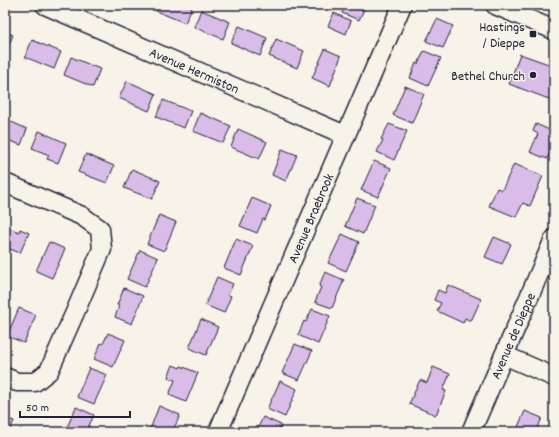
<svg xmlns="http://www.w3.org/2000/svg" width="559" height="437" viewBox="0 0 559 437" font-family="Dekko,sans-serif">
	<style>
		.building { fill: #dabce9; stroke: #22223b }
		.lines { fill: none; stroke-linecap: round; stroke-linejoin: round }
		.minor-casing { stroke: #22223b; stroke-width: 21 }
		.minor { stroke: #f7f3e8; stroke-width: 18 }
		.poi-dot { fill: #22223b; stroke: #f7f3e8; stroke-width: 1.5 }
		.labels { text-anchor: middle; stroke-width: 3; stroke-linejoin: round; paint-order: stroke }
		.poi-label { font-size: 14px; fill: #22223b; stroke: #f7f3e8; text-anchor: end }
		.street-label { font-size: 14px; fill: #22223b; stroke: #f7f3e8 }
	</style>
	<rect width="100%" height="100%" fill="#f7f3e8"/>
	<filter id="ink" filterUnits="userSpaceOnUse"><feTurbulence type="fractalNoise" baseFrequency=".025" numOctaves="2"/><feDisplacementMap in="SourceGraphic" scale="8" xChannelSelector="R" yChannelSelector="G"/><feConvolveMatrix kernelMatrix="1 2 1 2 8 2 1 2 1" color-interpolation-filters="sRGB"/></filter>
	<g filter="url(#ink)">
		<path class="building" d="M158,5H193L185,23L156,11Z
			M345,5H366L359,20L342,13Z
			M201,10L230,22L223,39L194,27Z
			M334,13L351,21L346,34L328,26Z
			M437,19L453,26L443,48L426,41Z
			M239,26L267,38L260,56L231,43Z
			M5,32L13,35L6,52L5,51Z
			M276,39L304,51L297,68L269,56Z
			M32,40L61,52L54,69L25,57Z
			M325,49L341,56L330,86L312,78Z
			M424,51L441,58L428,86L410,78L416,63L418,64Z
			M520,54L554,66V101L509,84Z
			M71,57L100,69L93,87L64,75Z
			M127,81L156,94L149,111L119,98Z
			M405,86L424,94L412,123L393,115Z
			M163,100L191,111L184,128L156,117Z
			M200,113L231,126L223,143L193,131Z
			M5,119L27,129L21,145L5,139Z
			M389,124L407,131L394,160L377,152L383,140L381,139Z
			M536,124L554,132V142L547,159L530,152L538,134L533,131Z
			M238,129L267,142L259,159L231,147Z
			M39,131L66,143L58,163L47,159L49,155L32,148Z
			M282,149L297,155L286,181L272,175Z
			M86,154L114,166L107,183L78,172Z
			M374,161L391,168L378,197L361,190Z
			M514,164L543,176L530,206L523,203L516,217L489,206L497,188L502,190Z
			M132,169L160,181L152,199L124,188Z
			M252,198L271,206L265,220L263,219L257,233L240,226Z
			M357,198L375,205L363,234L345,226Z
			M159,215L176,222L164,251L147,244Z
			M5,226L19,232L20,229L29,233L20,253L5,247Z
			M342,234L359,242L346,271L328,263Z
			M494,237L511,244L502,264L485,257Z
			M236,239L253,246L241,275L224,268Z
			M49,242L65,249L52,278L36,271Z
			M140,250L158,258L145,287L127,279Z
			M325,272L344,280L332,308L315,302L321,287L319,286Z
			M217,277L233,284L228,295L231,296L224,313L205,305Z
			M448,285L481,299L471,321L465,318L463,323L437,311L441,303L434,300L438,290L445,293Z
			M124,288L143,296L132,324L115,317L119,306L117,305Z
			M19,308L36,315L24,343L7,336Z
			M312,309L330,316L318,344L298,335L304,321L306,322Z
			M201,319L218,327L206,355L189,348Z
			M108,333L125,340L113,367L94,359L101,343L103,344Z
			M295,344L312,351L299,380L282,373Z
			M173,365L180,368L181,366L198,373L186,402L169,395L175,380L168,377Z
			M433,367L450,374L443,390L446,391L436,415L409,404L420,380L427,383Z
			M89,368L107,375L94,404L77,397Z
			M280,381L297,389L285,417L267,409Z
			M159,406L180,415L173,431L170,430L169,432H149Z
			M76,407L94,415L86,432H65Z
			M525,411L542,418L536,432H525L517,429Z
			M263,417L281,425L278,432H256Z
			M5,418L14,421L9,432H5Z
			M20,429L28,432H18Z"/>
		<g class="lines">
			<g class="minor-casing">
				<g id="minor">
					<path id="s1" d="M45,5L345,135"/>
					<path d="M495,5L554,30"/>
					<path d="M5,183L82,216L100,229L102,249L76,310L49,371L35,382H17L5,377"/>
					<path d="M504,355L554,377"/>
					<path id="s2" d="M218,432L402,5"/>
					<path id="s3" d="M471,432L554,239"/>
				</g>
			</g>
			<use href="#minor" class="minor"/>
		</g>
	</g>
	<g class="poi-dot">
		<rect x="529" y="30" width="8" height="8" rx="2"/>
		<circle cx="533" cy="75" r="4"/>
	</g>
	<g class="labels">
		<g class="poi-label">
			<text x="525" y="31">Hastings<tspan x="525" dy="16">/ Dieppe</tspan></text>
			<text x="525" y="80">Bethel Church</text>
		</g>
		<g class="street-label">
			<text dy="5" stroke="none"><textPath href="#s1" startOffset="163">Avenue Hermiston</textPath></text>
			<text dy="5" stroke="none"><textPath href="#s2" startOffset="233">Avenue Braebrook</textPath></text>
			<text dy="5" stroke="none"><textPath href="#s3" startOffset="105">Avenue de Dieppe</textPath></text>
		</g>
	</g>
	<rect width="559" height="437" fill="none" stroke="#f7f3e8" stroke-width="20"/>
	<rect x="10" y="10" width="539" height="417" fill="none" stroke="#22223b" stroke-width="1.5" filter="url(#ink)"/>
	<path d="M20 411v6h110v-6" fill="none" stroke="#22223b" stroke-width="2"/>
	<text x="26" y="411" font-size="12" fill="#22223b" stroke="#f7f3e8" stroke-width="3" paint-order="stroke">50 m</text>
</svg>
